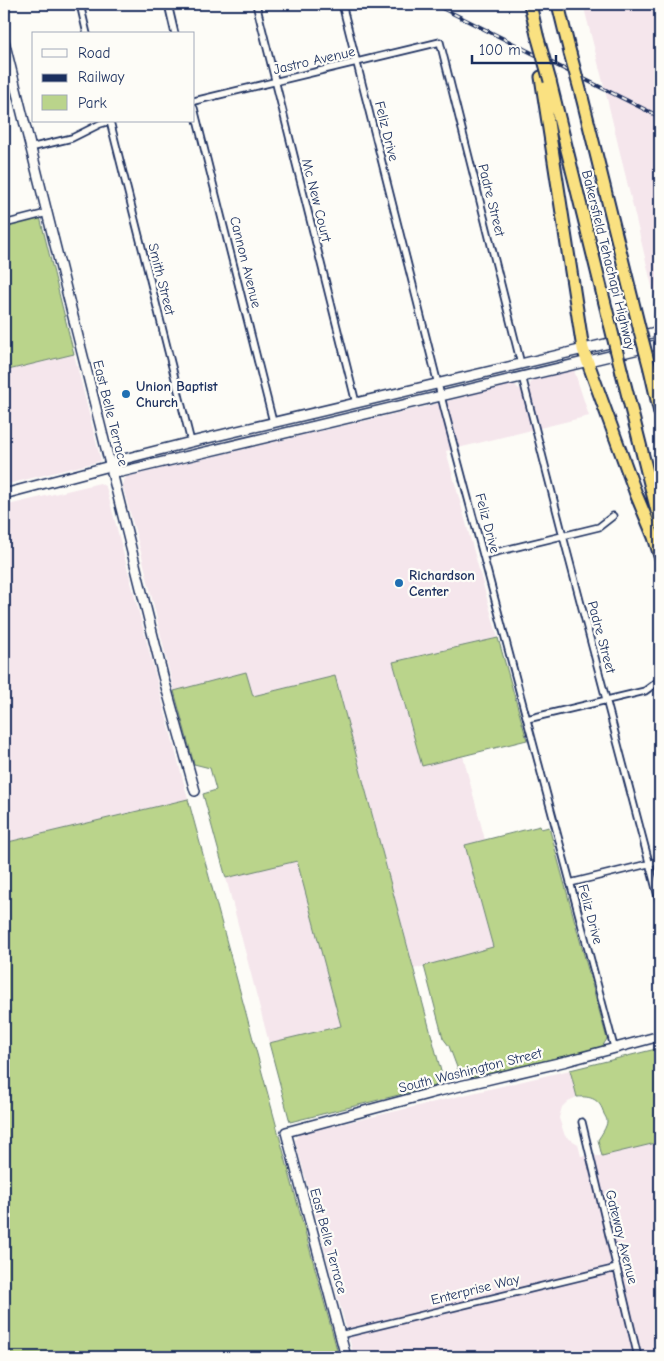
<svg xmlns="http://www.w3.org/2000/svg" width="664" height="1361" viewBox="0 0 664 1361" font-family="'Comic Neue',sans-serif">
	<style>
		.built { fill: #f5e6ec }
		.green { fill: #bad48b; stroke: #6a8274 }
		.lines { fill: none; stroke-linecap: round; stroke-linejoin: round }
		.street-casing { stroke: #1b2f5e; stroke-width: 9 }
		.secondary-casing { stroke: #1b2f5e; stroke-width: 12 }
		.highway-casing { stroke: #1b2f5e; stroke-width: 15 }
		.street { stroke: #fdfcf7; stroke-width: 5.5 }
		.secondary { stroke: #fdfcf7; stroke-width: 9 }
		.highway { stroke: #fae181; stroke-width: 11 }
		.rail-casing { stroke: #1b2f5e; stroke-width: 4 }
		.rail { stroke: #fdfcf7; stroke-width: 2; stroke-dasharray: 5.5; stroke-linecap: butt }
		.highway-bridge-casing { stroke: #1b2f5e; stroke-width: 15; stroke-linecap: butt }
		.highway-bridge { stroke: #fae181; stroke-width: 11 }
		.poi-dot { fill: #1f6fb2; stroke: #fdfcf7; stroke-width: 2 }
		.labels { text-anchor: middle; stroke-width: 4.5; stroke-linejoin: round; paint-order: stroke }
		.street-label { font-size: 14px; fill: #1b2f5e; stroke: #fdfcf7 }
		.poi-label { font-size: 14px; font-weight: bold; fill: #1b2f5e; stroke: #fdfcf7; text-anchor: start }
	</style>
	<rect width="100%" height="100%" fill="#fdfcf7"/>
	<filter id="ink" filterUnits="userSpaceOnUse"><feTurbulence type="fractalNoise" baseFrequency=".02" numOctaves="2"/><feDisplacementMap in="SourceGraphic" scale="10" xChannelSelector="R" yChannelSelector="G"/><feConvolveMatrix kernelMatrix="1 2 1 2 8 2 1 2 1" color-interpolation-filters="sRGB"/></filter>
	<g filter="url(#ink)">
		<path class="built" d="M583,4H660V320L605,90Z
			M74,354L101,461L4,485V371Z
			M574,370L589,416L446,451L498,638L393,662L422,766L463,756L485,840L465,845L493,947L414,969L335,676L252,696L246,672L174,691L142,556L122,484L126,477L428,406L509,385H515L519,389L529,387L531,382L535,379L554,374Z
			M100,483L106,487L188,799L4,843V506Z
			M297,861L341,1026L269,1043L226,878Z
			M570,1070L577,1097L568,1101L562,1107L559,1118L565,1136L578,1144L581,1156H602L660,1142V1357H354L295,1140L299,1134Z"/>
		<path class="green" d="M39,213L74,354L4,371V221Z
			M498,638L527,740L422,766L393,662Z
			M246,672L253,696L335,676L442,1075L435,1086L290,1122L269,1043L341,1026L297,861L226,878L203,794L216,790L210,768L194,764L174,691Z
			M188,799L339,1357H4V843Z
			M540,826L541,829L549,827L607,1039L602,1047L472,1078L458,1070L449,1046L443,1038L424,966L493,947L465,845Z
			M660,1048V1142L602,1156L598,1140C601,1135 607,1127 607,1121C607,1119 605,1116 604,1114C600,1099 591,1096 577,1097L570,1070Z"/>
		<g class="lines">
			<g class="street-casing">
				<path id="street" d="M80,4L87,34
					M168,4L175,34
					M256,4L356,403
					M342,4L445,412L614,1047
					M194,101L440,42L521,364
					M194,108L273,422
					M110,121L191,442
					M30,148L72,138L100,124L110,121
					M4,224L47,213
					M522,376L563,536L660,904
					M484,555L599,527L613,516
					M527,719L645,691L660,680
					M570,883L660,861
					M582,1122L638,1357
					M340,1335L617,1268"/>
			</g>
			<g class="secondary-casing">
				<path id="secondary" d="M4,41L163,676L195,791
					M110,466L121,472L660,344
					M4,494L110,466L120,460L191,442L660,331
					M346,1357L286,1132L439,1091L567,1061L660,1036"/>
			</g>
			<g class="highway-casing">
				<path id="highway" d="M530,4L537,35
					M558,4L570,53
					M541,77L583,349L636,494L654,537L660,556
					M550,81L610,324
					M582,97L640,331
					M650,369L660,413
					M622,373L660,523"/>
			</g>
			<use href="#street" class="street"/>
			<use href="#secondary" class="secondary"/>
			<use href="#highway" class="highway"/>
			<g class="rail-casing">
				<path id="rail" d="M434,4L660,117"/>
			</g>
			<use href="#rail" class="rail"/>
			<g class="highway-bridge-casing">
				<path id="highway-bridge" d="M537,35L550,81
					M570,53L582,97
					M610,324L622,373
					M640,331L650,369"/>
			</g>
			<use href="#highway-bridge" class="highway-bridge"/>
		</g>
	</g>
	<g class="poi-dot">
		<circle cx="126" cy="394" r="5"/>
		<circle cx="399" cy="583" r="5"/>
	</g>
	<g class="labels">
		<g class="street-label">
			<text transform="translate(314 60) rotate(-13)" y="5">Jastro Avenue</text>
			<text transform="translate(387 131) rotate(76)" y="5">Feliz Drive</text>
			<text transform="translate(317 200) rotate(76)" y="5">Mc New Court</text>
			<text transform="translate(492 200) rotate(76)" y="5">Padre Street</text>
			<text transform="translate(609 260) rotate(76)" y="5">Bakersfield Tehachapi Highway</text>
			<text transform="translate(246 262) rotate(76)" y="5">Cannon Avenue</text>
			<text transform="translate(162 279) rotate(76)" y="5">Smith Street</text>
			<text transform="translate(111 413) rotate(76)" y="5">East Belle Terrace</text>
			<text transform="translate(488 523) rotate(75)" y="5">Feliz Drive</text>
			<text transform="translate(602 637) rotate(75)" y="5">Padre Street</text>
			<text transform="translate(591 914) rotate(75)" y="5">Feliz Drive</text>
			<text transform="translate(470 1070) rotate(-14)" y="5">South Washington Street</text>
			<text transform="translate(622 1237) rotate(76)" y="5">Gateway Avenue</text>
			<text transform="translate(329 1241) rotate(75)" y="5">East Belle Terrace</text>
			<text transform="translate(475 1289) rotate(-14)" y="5">Enterprise Way</text>
		</g>
		<g class="poi-label">
			<text x="136" y="391">Union Baptist<tspan x="136" dy="16">Church</tspan></text>
			<text x="409" y="580">Richardson<tspan x="409" dy="16">Center</tspan></text>
		</g>
	</g>
	<rect width="664" height="1361" fill="none" stroke="#fdfcf7" stroke-width="20"/>
	<rect x="10" y="10" width="644" height="1341" fill="none" stroke="#1b2f5e" stroke-width="2" filter="url(#ink)"/>
	<rect x="32" y="32" width="162" height="90" fill="#fdfcf7" stroke="#a3aaba"/>
	<rect x="42" y="49" width="25" height="8" fill="#fdfcf7" stroke="#a3aaba"/>
	<text x="78" y="58" font-size="15" fill="#1b2f5e">Road</text>
	<rect x="42" y="74" width="25" height="8" fill="#1b2f5e" stroke="#a3aaba"/>
	<text x="78" y="82" font-size="15" fill="#1b2f5e">Railway</text>
	<rect x="42" y="95" width="25" height="15" fill="#bad48b" stroke="#a3aaba"/>
	<text x="78" y="108" font-size="15" fill="#1b2f5e">Park</text>
	<path d="M472 55v8h84v-8" fill="none" stroke="#1b2f5e" stroke-width="2.5"/>
	<text x="479" y="55" font-size="15" fill="#1b2f5e" stroke="#fdfcf7" stroke-width="4" paint-order="stroke">100 m</text>
</svg>
